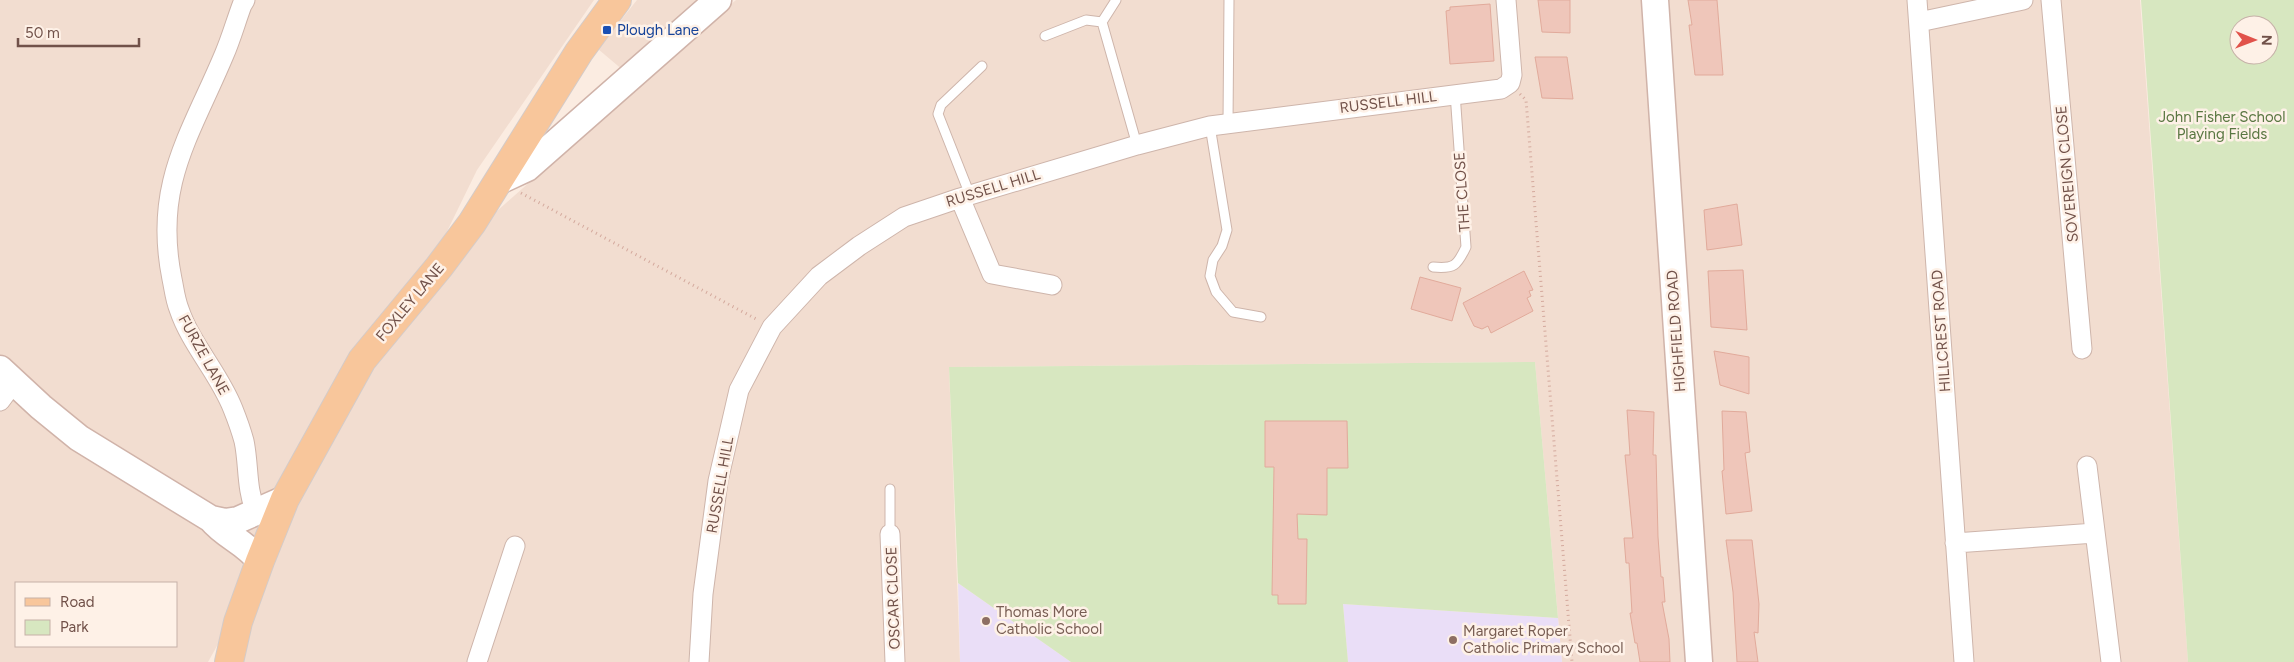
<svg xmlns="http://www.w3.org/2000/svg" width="2294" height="662" viewBox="0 0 2294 662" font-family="Figtree,sans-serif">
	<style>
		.residential { fill: #f2ddd0; fill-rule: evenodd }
		.education { fill: #eadef7 }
		.green { fill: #d7e7c0; fill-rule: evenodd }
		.building { fill: #efc6ba; stroke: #e1aa9b }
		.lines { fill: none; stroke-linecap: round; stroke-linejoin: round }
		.lane-casing { stroke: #ceb5ab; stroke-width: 11 }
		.street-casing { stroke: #ceb5ab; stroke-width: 21 }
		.secondary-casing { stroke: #d0b3a9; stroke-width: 29 }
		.primary-casing { stroke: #d4cbc8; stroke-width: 30 }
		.path { stroke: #d4a99d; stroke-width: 3; stroke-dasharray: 1 4; stroke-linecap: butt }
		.lane { stroke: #fff; stroke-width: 9 }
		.street { stroke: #fff; stroke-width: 19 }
		.secondary { stroke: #fff; stroke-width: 26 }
		.primary { stroke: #f8c69b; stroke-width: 28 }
		.transit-dot { fill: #1a4fb4; stroke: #fef1e7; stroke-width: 2 }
		.education-dot { fill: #8d6e63; stroke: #fef1e7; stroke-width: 2 }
		.labels { text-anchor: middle; stroke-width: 5; stroke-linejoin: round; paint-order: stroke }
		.transit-label { font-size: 15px; fill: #164399; stroke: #fef1e7; text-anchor: start }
		.street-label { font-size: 15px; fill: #715149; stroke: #fef1e7 }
		.park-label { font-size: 15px; fill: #5a7742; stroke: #fef1e7 }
		.education-label { font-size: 15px; fill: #785e54; stroke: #fef1e7; text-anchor: start }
	</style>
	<rect width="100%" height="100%" fill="#fbece1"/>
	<path class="residential" d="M0,0H594L477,170L434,258L208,662H0ZM16,583H176V646H16Z
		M637,0H708L624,71L598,49Z
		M736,0H2140L2188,662H1562L1535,362L949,367L960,662H237L308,471L359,381L497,211Z"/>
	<path class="education" d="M958,583L1071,662H960Z
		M1343,604L1558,618L1562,662H1348Z"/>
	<path class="green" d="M2141,0H2294V662H2188ZM2239,25H2269V55H2239Z
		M1535,362L1558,618L1343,604L1348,662H1071L958,583L949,367Z"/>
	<path class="building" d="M1538,0H1570V33L1542,32Z
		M1688,0H1717L1723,75H1695L1689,25H1692Z
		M1490,4L1494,61L1450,64L1446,11L1450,10V7Z
		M1535,57H1567L1573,99L1542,98Z
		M1737,204L1742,245L1707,250L1704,210Z
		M1743,270L1747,330L1711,327L1708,271Z
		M1524,271L1533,290L1529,291L1531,296L1527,298L1533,311L1491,333L1488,326L1482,329L1474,326L1463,303Z
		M1420,277L1461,288L1452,321L1411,309Z
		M1714,351L1749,357V394L1720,385Z
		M1627,410L1654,412L1653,455H1656L1658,537L1661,577H1663L1665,602H1662L1669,639L1670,662H1640L1637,643H1635L1630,613H1632L1629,563H1626L1624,538H1633L1625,455H1630Z
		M1722,411L1746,412L1750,452L1745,453L1752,511L1726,514L1722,471L1724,470Z
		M1265,421H1347L1348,468H1327V515L1297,514L1298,539H1307L1306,604H1278V595H1272L1274,467H1265Z
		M1726,540H1752L1759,604L1758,633L1754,632L1758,662H1737L1733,592Z"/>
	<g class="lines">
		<g class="lane-casing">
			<path id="lane" d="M1116,0L1102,22L1137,145
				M1045,36L1086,20L1102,22
				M1228,123L1229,0
				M1210,126L1227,230L1222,246L1213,260L1210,276L1216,292L1233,312L1261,317
				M970,195L938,114L941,105L982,66
				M1433,267C1454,269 1457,266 1466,247L1455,93
				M890,489V534"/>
		</g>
		<g class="street-casing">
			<path id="street" d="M245,0L242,5C236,21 231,39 224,55C190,136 153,185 172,279C174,288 175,299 179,309C191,345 219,373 233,409C237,419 241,430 244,441C249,464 246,489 256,512
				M1917,0L1964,662
				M2051,0L2082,349
				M1919,22L2023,0
				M960,198L992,274L1052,285
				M0,401L14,382
				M2087,466L2111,662
				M890,534L895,662
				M1955,543L2095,533
				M477,662L515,546
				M699,662L703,594L718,481L739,390L772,327L819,276L859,246L904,217L960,198L1137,145L1210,126L1501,89L1510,83L1512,75L1506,0"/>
		</g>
		<g class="secondary-casing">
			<path id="secondary" d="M1655,0L1699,662
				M499,181L527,168L718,0
				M0,369L41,407L79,438L211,519L225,522L238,520L285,499
				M211,519C226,537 244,541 260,561"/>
		</g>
		<g class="primary-casing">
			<path id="primary" d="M229,662L238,622L260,561L285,499L362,360L439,267L472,223L579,52L617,0"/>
		</g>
		<path class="path" d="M1520,94L1526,100L1572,662
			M521,193L758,320"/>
		<use href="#lane" class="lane"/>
		<use href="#street" class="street"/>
		<use href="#secondary" class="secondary"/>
		<use href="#primary" class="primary"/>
	</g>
	<rect class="transit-dot" x="602" y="25" width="10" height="10" rx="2.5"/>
	<g class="education-dot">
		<circle cx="986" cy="621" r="5"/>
		<circle cx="1453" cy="640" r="5"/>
	</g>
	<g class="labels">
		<g class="transit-label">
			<text x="617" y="35">Plough Lane</text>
		</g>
		<g class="street-label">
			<text transform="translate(1388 102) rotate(-7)" y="5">RUSSELL HILL</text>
			<text transform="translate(2067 174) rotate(-95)" y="5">SOVEREIGN CLOSE</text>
			<text transform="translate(993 188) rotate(-17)" y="5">RUSSELL HILL</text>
			<text transform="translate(1462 192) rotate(-94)" y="5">THE CLOSE</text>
			<text transform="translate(410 302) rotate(-50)" y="5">FOXLEY LANE</text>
			<text transform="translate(1676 331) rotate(-94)" y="5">HIGHFIELD ROAD</text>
			<text transform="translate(1941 331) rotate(-94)" y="5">HILLCREST ROAD</text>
			<text transform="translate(204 355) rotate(61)" y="5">FURZE LANE</text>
			<text transform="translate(720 485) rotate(-80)" y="5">RUSSELL HILL</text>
			<text transform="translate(893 598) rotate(-92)" y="5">OSCAR CLOSE</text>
		</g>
		<g class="park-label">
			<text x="2222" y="122">John Fisher School<tspan x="2222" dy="17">Playing Fields</tspan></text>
		</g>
		<g class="education-label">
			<text x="996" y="617">Thomas More<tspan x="996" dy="17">Catholic School</tspan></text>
			<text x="1463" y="636">Margaret Roper<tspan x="1463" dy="17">Catholic Primary School</tspan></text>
		</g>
	</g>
	<rect x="15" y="582" width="162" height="65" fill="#fef1e7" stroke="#c6b1a8"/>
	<rect x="25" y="598" width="25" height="8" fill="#f8c69b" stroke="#c6b1a8"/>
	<text x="60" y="607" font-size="15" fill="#715149">Road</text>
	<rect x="25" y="620" width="25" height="15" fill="#d7e7c0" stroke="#c6b1a8"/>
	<text x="60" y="632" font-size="15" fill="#715149">Park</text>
	<g transform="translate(2254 40) rotate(91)"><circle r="24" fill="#fef1e7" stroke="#c6b1a8"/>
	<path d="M0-4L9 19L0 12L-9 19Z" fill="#e1524a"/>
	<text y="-8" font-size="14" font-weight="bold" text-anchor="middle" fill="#715149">N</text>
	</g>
	<path d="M18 38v8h121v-8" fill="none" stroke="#715149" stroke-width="2.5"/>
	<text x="25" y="38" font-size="15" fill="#715149" stroke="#fef1e7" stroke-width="4" paint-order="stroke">50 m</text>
</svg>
